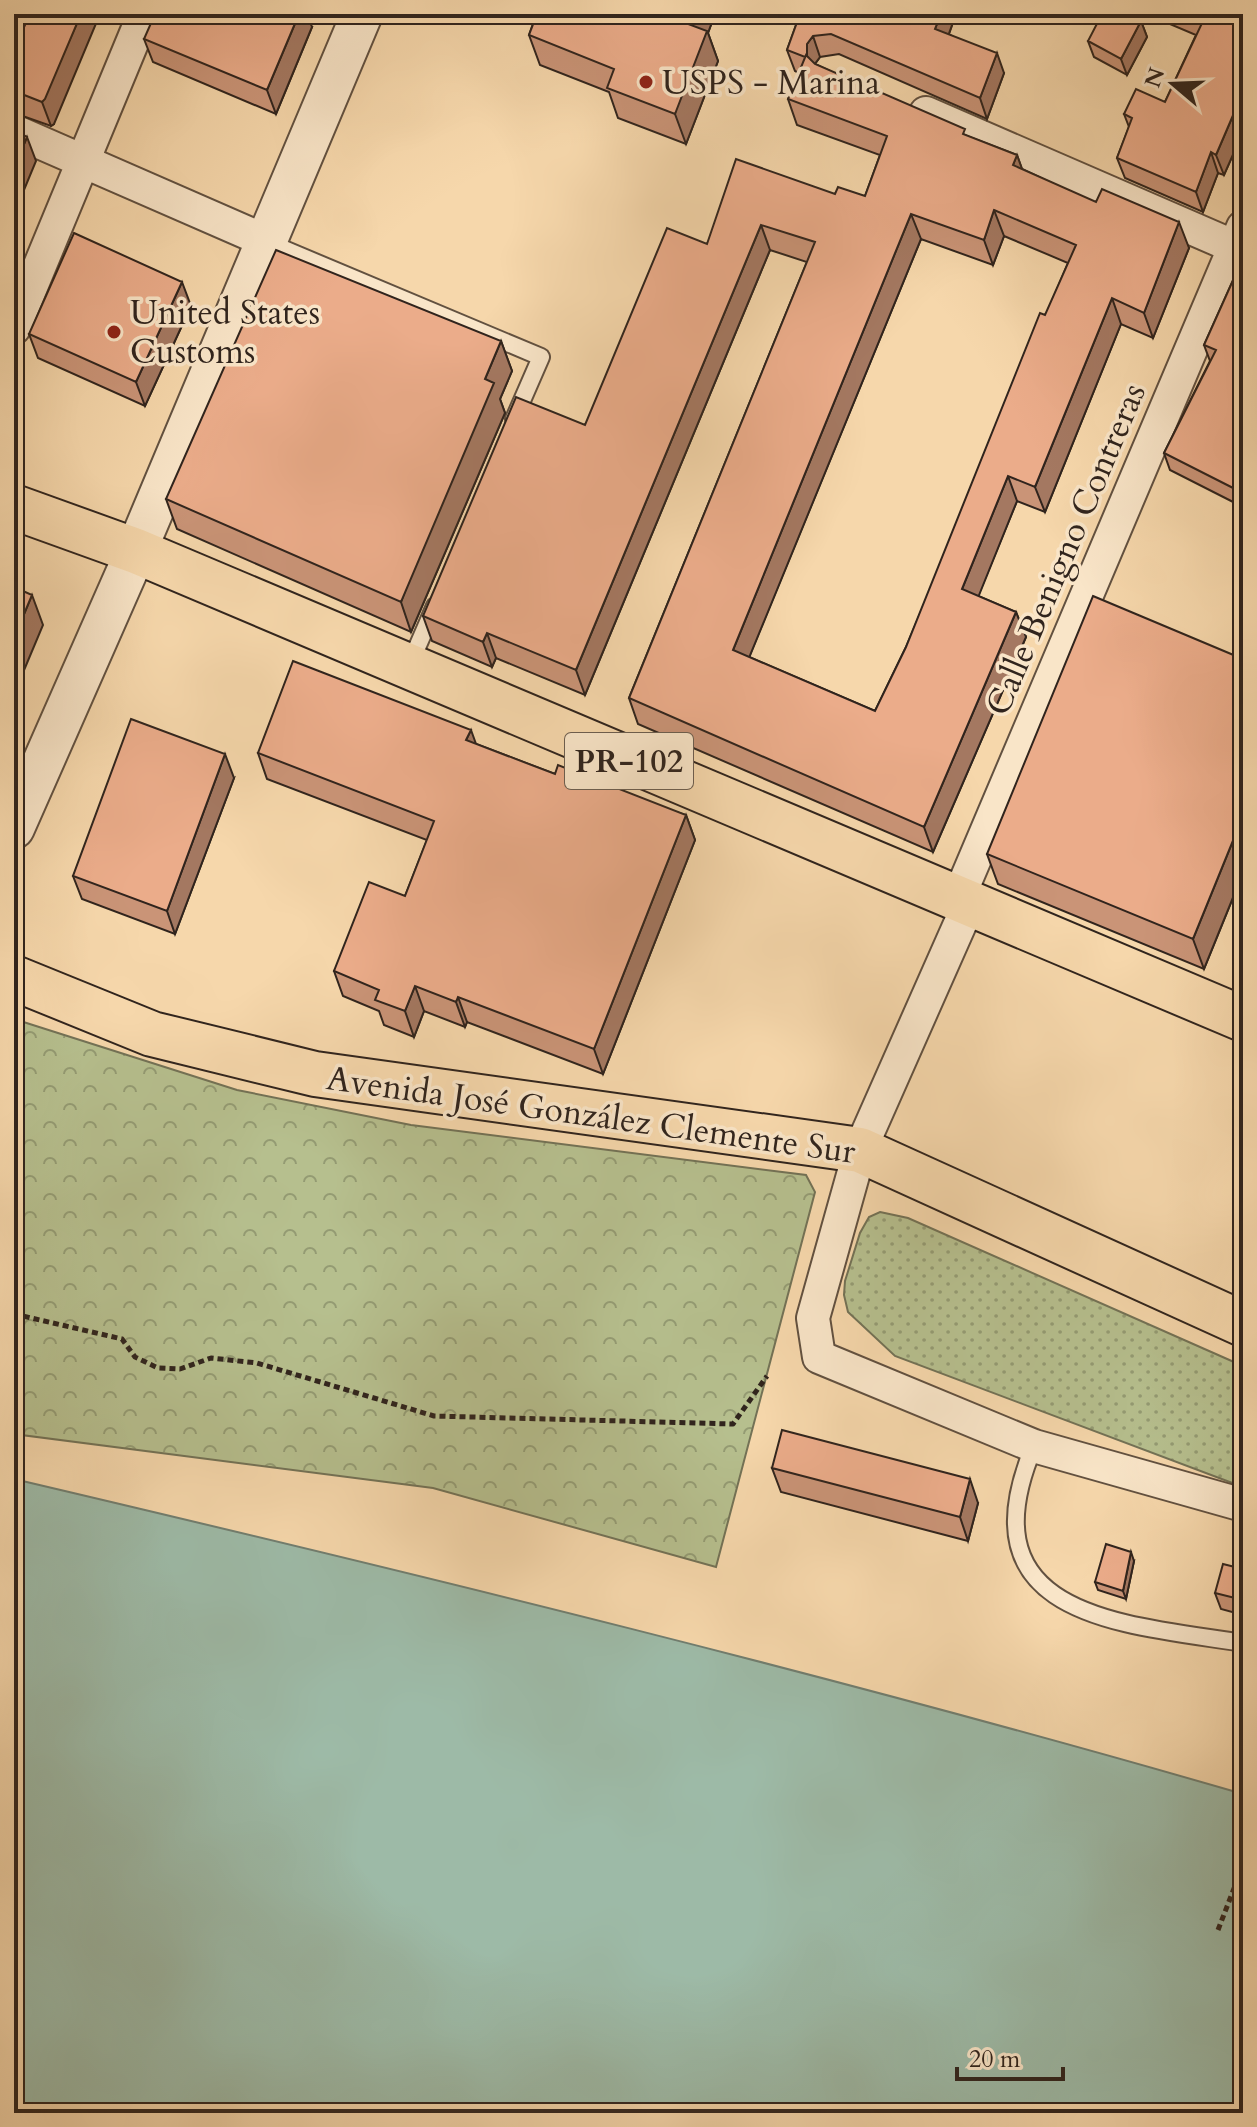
<svg xmlns="http://www.w3.org/2000/svg" width="1257" height="2127" viewBox="0 0 1257 2127" font-family="Cardo,serif">
	<style>
		.grass { fill: url(#grass-dots); stroke: #737256; stroke-width: 2 }
		.park { fill: url(#park-crowns); stroke: #737256; stroke-width: 2 }
		.water { fill: #9dbaa7; stroke: #717e70; stroke-width: 2 }
		.lines { fill: none; stroke-linecap: round; stroke-linejoin: round }
		.service-casing { stroke: #625140; stroke-width: 20 }
		.minor-casing { stroke: #625140; stroke-width: 36 }
		.tertiary-casing { stroke: #625140; stroke-width: 44 }
		.primary-casing { stroke: #30241d; stroke-width: 48 }
		.path { stroke: #30241d; stroke-width: 5; stroke-dasharray: 6 4; stroke-linecap: butt }
		.service { stroke: #f9e5c8; stroke-width: 16 }
		.minor { stroke: #f9e5c8; stroke-width: 32 }
		.tertiary { stroke: #f9e5c8; stroke-width: 40 }
		.primary { stroke: #f6d7ab; stroke-width: 44 }
		.wall { fill: #ca9477; stroke: #30241d; stroke-width: 2; fill-rule: evenodd }
		.shaded-wall { fill: #a47861; stroke: #30241d; stroke-width: 2 }
		.building { fill: #ebac8a; stroke: #30241d; stroke-width: 2; fill-rule: evenodd }
		.poi-dot { fill: #8f2418; stroke: #f9e5c8; stroke-width: 3 }
		.labels { text-anchor: middle; stroke-width: 7; stroke-linejoin: round; paint-order: stroke }
		.shield { fill: #f9e5c8; stroke: #6c5e50; stroke-width: 2 }
		.shield-label { font-size: 32px; font-weight: bold; fill: #30241d }
		.poi-label { font-size: 34px; fill: #30241d; stroke: #f9e5c8; text-anchor: start }
		.street-label { font-size: 34px; fill: #30241d; stroke: #f9e5c8 }
	</style>
	<defs>
		<pattern id="grass-dots" width="8" height="8" patternUnits="userSpaceOnUse" patternTransform="scale(2)"><rect width="8" height="8" fill="#b6bf8e"/><path d="M2 2h.1M6 6h.1" fill="none" stroke="#949b73" stroke-width="1.8" stroke-linecap="round"/></pattern>
		<pattern id="park-crowns" width="20" height="18" patternUnits="userSpaceOnUse" patternTransform="scale(2)"><rect width="20" height="18" fill="#b6bf8e"/><path d="M2 6a3 3 0 1 1 6 0M12 15a3 3 0 1 1 6 0" fill="none" stroke="#949b73"/></pattern>
	</defs>
	<rect width="100%" height="100%" fill="#f6d7ab"/>
	<filter id="stains"><feTurbulence type="fractalNoise" baseFrequency=".0025" numOctaves="4"/><feColorMatrix values="0 0 0 0 .2 0 0 0 0 .09 0 0 0 0 .02 0 0 0 .5 -.17"/></filter>
	<radialGradient id="worn" r=".72"><stop offset=".6" stop-color="#630" stop-opacity="0"/><stop offset="1" stop-color="#630" stop-opacity=".3"/></radialGradient>
	<path class="grass" d="M880,1212L908,1218L1243,1366V1487L895,1356L848,1312L844,1295L845,1281L860,1233L869,1217Z"/>
	<path class="park" d="M14,1019L237,1090L411,1125L806,1175L815,1192L716,1567L433,1488L14,1434Z"/>
	<path class="water" d="M14,1479C426,1576 836,1676 1243,1794V2113H14Z"/>
	<g class="lines">
		<g class="service-casing">
			<path id="service" d="M267,242L541,357L514,419
				M409,666L435,606
				M1034,1446C961,1618 1123,1624 1243,1643"/>
		</g>
		<g class="minor-casing">
			<path id="minor" d="M926,113L1235,247
				M14,131L266,241
				M14,328L144,14
				M957,901L1243,227
				M968,906L860,1150L813,1318L819,1357L1034,1446L1243,1505"/>
		</g>
		<g class="tertiary-casing">
			<path id="tertiary" d="M14,828L136,551L362,14"/>
		</g>
		<g class="primary-casing">
			<path id="primary" d="M14,507L136,551L1243,1019
				M14,978L152,1034L315,1074L860,1150L1243,1324"/>
		</g>
		<path class="path" d="M14,1314L122,1339L135,1357L158,1368L180,1369L211,1358L257,1363L434,1416L733,1424L767,1376
			M1218,1930L1243,1865"/>
		<use href="#service" class="service"/>
		<use href="#minor" class="minor"/>
		<use href="#tertiary" class="tertiary"/>
		<use href="#primary" class="primary"/>
	</g>
	<path class="wall" d="M30,14L54,124L51,126L14,113V49Z
		M533,14H715L708,33L718,61L686,144L618,118L609,92L540,65L529,35L535,18Z
		M800,14H956L949,34L1004,73L987,119L839,54L820,57L815,64L967,136L1017,155L1022,169L1189,248L1153,338L1121,324L1045,512L1017,501L978,596L1016,612L1026,637L933,852L638,724L629,698L807,262L770,250L585,695L496,658L492,667L432,641L423,616L585,425L707,244L835,194L865,196L880,155L797,125L788,99L799,73L795,71L787,50ZM1004,236L1068,263L906,647L875,711L749,657L921,239L993,265Z
		M1156,14H1243V132L1224,175L1218,173L1203,212L1125,178L1117,158L1129,127L1124,114L1165,102L1196,35L1158,19Z
		M1141,21L1147,37L1127,75L1094,57L1088,41Z
		M312,27L276,114L153,62L144,39Z
		M1243,258V507L1170,470L1164,453L1210,361L1204,345Z
		M191,306L145,406L38,358L29,334Z
		M501,341L512,371L500,399L505,413L411,632L177,529L166,499Z
		M1243,659V873L1204,969L998,884L987,854Z
		M476,744L555,774L686,815L695,840L603,1074L467,1022L465,1027L424,1011L414,1037L384,1025L379,1011L343,996L334,971L405,896L427,840L267,779L258,753Z
		M234,778L175,934L82,899L73,876Z
		M772,1468L978,1503L968,1541L781,1492Z
		M1134,1561L1126,1599L1098,1590L1095,1582Z
		M1243,1569V1615L1221,1609L1215,1593Z"/>
	<path class="shaded-wall" d="M81,14H100L54,124L51,126L42,102Z
		M299,14H307L312,27L276,114L267,90Z
		M692,14H715L708,33L718,61L686,144L675,114L688,24Z
		M941,14H956L943,50L935,29Z
		M1141,21L1147,37L1127,75L1121,59Z
		M813,36L820,57L814,65L807,58V44Z
		M997,53L1004,73L987,119L980,98Z
		M1243,92V132L1224,175L1216,155Z
		M27,137L36,161L14,214V168Z
		M1211,152L1218,173L1203,212L1196,192Z
		M1017,155L1026,180L1013,165Z
		M994,210L1004,236L993,265L984,240Z
		M911,214L921,239L742,675L733,650Z
		M1179,222L1189,248L1153,338L1144,313Z
		M761,225L770,250L585,695L576,670Z
		M182,282L191,306L145,406L136,382Z
		M1112,298L1121,324L1045,512L1035,487Z
		M501,341L512,371L500,399L505,413L411,632L401,602L485,379Z
		M1008,476L1017,501L971,615L962,589Z
		M32,595L43,625L14,694V638Z
		M1016,612L1026,637L933,852L924,827Z
		M487,633L496,658L492,667L483,642Z
		M471,730L480,755L466,740Z
		M225,754L234,778L175,934L167,911Z
		M686,815L695,840L603,1074L594,1049Z
		M1243,816V873L1204,969L1193,939Z
		M415,986L424,1011L414,1037L405,1011Z
		M458,997L467,1022L465,1027L456,1002Z
		M970,1479L978,1503L968,1541L960,1517Z
		M1131,1552L1134,1561L1126,1599L1123,1591Z"/>
	<path class="building" d="M30,14H81L45,99L42,102L14,91V49Z
		M155,14H299L267,90L144,39Z
		M537,14H692L688,24L707,31L675,114L607,88L614,69L529,35Z
		M800,14H941L935,29L997,53L980,98L831,34L813,36L807,44V56L806,55L805,57L787,50Z
		M1102,14H1128L1141,21L1121,59L1088,41Z
		M1187,14H1243V92L1216,155L1211,152L1196,192L1117,158L1132,118L1124,114L1136,89L1165,102L1203,21Z
		M806,55L815,64L965,129L963,134L1017,155L1013,165L1096,202L1102,189L1179,222L1144,313L1112,298L1035,487L1008,476L962,589L1016,612L924,827L629,698L815,242L761,225L576,670L487,633L483,642L423,616L516,397L585,425L667,228L707,244L736,159L835,194L838,187L865,196L887,136L788,99ZM994,210L1076,245L1045,315L1040,313L906,647L875,711L733,650L911,214L984,240Z
		M14,130L27,137L14,168Z
		M74,233L182,282L136,382L29,334Z
		M276,250L501,341L485,379L494,383L401,602L166,499Z
		M1243,258V493L1164,453L1216,350L1204,345Z
		M14,587L32,595L14,638Z
		M1093,596L1243,659V816L1193,939L987,854Z
		M293,661L471,730L466,740L555,774L558,765L686,815L594,1049L458,997L456,1002L415,986L405,1011L375,1000L379,990L334,971L369,882L405,896L434,821L258,753Z
		M131,719L225,754L167,911L73,876Z
		M782,1430L970,1479L960,1517L772,1468Z
		M1106,1544L1131,1552L1123,1591L1095,1582Z
		M1223,1564L1243,1569V1600L1215,1593Z"/>
	<g class="poi-dot">
		<circle cx="646" cy="82" r="8"/>
		<circle cx="114" cy="332" r="8"/>
	</g>
	<g class="labels">
		<rect class="shield" x="565" y="733" width="128" height="56" rx="6"/>
		<g class="shield-label">
			<text x="629" y="772">PR-102</text>
		</g>
		<g class="poi-label">
			<text x="662" y="94">USPS - Marina</text>
			<text x="130" y="324">United States<tspan x="130" dy="39">Customs</tspan></text>
		</g>
		<g class="street-label">
			<text transform="translate(1065 549) rotate(-67)" y="12">Calle Benigno Contreras</text>
			<text transform="translate(591 1114) rotate(8)" y="12">Avenida José González Clemente Sur</text>
		</g>
	</g>
	<rect width="1257" height="2127" fill="none" stroke="#f6d7ab" stroke-width="48"/>
	<rect x="16" y="16" width="1225" height="2095" fill="none" stroke="#30241d" stroke-width="4"/>
	<rect x="24" y="24" width="1209" height="2079" fill="none" stroke="#30241d" stroke-width="2"/>
	<g transform="translate(1173 84) rotate(289)" stroke="#f9e5c8" stroke-width="6" paint-order="stroke">
	<path d="M0-6L14 30L0 20L-14 30Z" fill="#30241d"/>
	<text y="-12" font-size="22" font-weight="bold" text-anchor="middle" fill="#30241d">N</text>
	</g>
	<path d="M957 2067v12h106v-12" fill="none" stroke="#30241d" stroke-width="4"/>
	<text x="969" y="2067" font-size="24" fill="#30241d" stroke="#f9e5c8" stroke-width="6" paint-order="stroke">20 m</text>
	<rect width="100%" height="100%" filter="url(#stains)"/>
	<rect width="100%" height="100%" fill="url(#worn)"/>
</svg>
